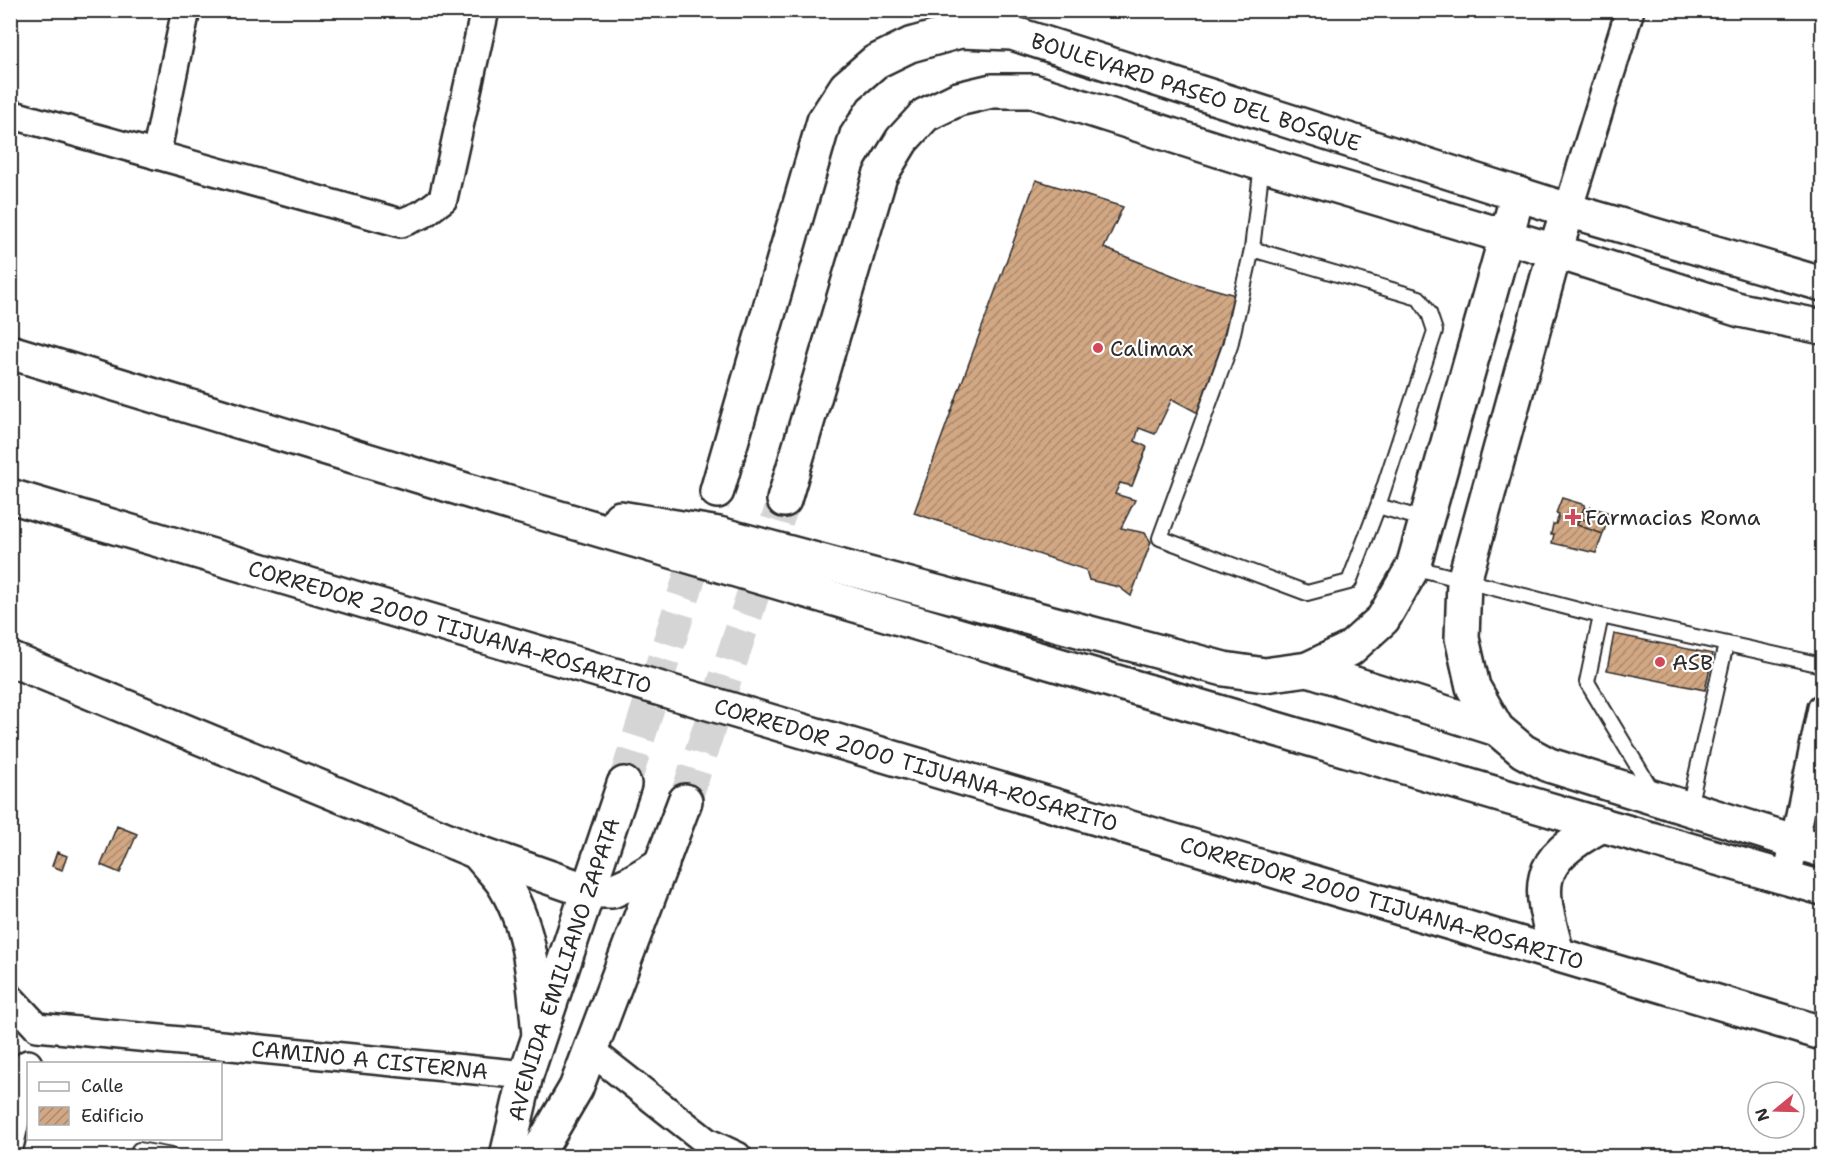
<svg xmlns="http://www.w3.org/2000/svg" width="1833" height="1167" viewBox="0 0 1833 1167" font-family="'Shantell Sans',sans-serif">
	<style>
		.building { fill: url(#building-hatch); stroke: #2b2b2b; stroke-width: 1.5 }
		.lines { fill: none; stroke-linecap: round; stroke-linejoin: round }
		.secondary-tunnel { stroke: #d5d5d5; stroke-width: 33; stroke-dasharray: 33 16; stroke-linecap: butt }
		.lane-casing { stroke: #2b2b2b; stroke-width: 18 }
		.street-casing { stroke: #2b2b2b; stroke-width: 32 }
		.secondary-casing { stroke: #2b2b2b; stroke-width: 38 }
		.highway-casing { stroke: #2b2b2b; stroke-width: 38 }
		.lane { stroke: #fff; stroke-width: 14 }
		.street { stroke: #fff; stroke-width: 27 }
		.secondary { stroke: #fff; stroke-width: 33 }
		.highway { stroke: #fff; stroke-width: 33 }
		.poi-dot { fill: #d1495b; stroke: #fff; stroke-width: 2 }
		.labels { text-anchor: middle; stroke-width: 4.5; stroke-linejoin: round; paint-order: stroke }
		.street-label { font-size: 22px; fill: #2b2b2b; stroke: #fff }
		.poi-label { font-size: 22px; fill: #2b2b2b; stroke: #fff; text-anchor: start }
	</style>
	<defs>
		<pattern id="building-hatch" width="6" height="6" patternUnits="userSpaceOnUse" patternTransform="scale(1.5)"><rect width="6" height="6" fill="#d2a884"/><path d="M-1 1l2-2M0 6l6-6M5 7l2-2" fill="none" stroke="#ab896c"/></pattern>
	</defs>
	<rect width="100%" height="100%" fill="#fff"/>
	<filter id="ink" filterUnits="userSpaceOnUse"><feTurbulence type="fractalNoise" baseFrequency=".0167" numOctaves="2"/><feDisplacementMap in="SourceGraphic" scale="12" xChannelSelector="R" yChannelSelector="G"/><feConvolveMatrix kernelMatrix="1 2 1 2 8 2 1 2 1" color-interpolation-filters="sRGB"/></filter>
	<g filter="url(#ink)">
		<path class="building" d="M1036,180L1123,207L1104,248L1192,283L1239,296L1198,413L1172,399L1155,434L1139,428L1135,441L1147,447L1132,486L1120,483L1115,494L1135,500L1121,528L1145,533L1151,542L1131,596L1119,587L1089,580L1086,570L914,513Z
			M1562,498L1585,505L1577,525L1603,534L1596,553L1552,543L1554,534H1551L1553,524H1556L1559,514L1556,513Z
			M1591,507L1610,513L1603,534L1577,525L1579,518L1586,520Z
			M1584,508L1590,510L1586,520L1581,519Z
			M1614,634L1713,654L1705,690L1607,670Z
			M117,826L137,834L120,873L101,865Z
			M57,852L67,856L62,870L52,866Z"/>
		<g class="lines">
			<path class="secondary-tunnel" d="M624,784L717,491
				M685,801L784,500"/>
			<g class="lane-casing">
				<path id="lane" d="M1252,249L1230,346L1160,538L1307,593L1349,582L1378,506L1435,331L1429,313L1419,298L1252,249L1262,164
					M1378,506L1426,520
					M1413,567L1601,616L1822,665
					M1601,616L1587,682L1653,792
					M1689,807L1726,644
					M139,1150L172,1156"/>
			</g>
			<g class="street-casing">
				<g id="street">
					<path d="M10,114L401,223L423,214L443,199L485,10"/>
					<path d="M156,155L186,10"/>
					<path d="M1568,210L1630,10"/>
					<path d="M1787,878L1822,708"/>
					<path id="s1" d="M10,998L37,1027L526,1075"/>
					<path d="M590,1050L707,1142L737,1156"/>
					<path d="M10,1143L28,1064"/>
				</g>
			</g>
			<g class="secondary-casing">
				<g id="secondary">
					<path id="s2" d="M717,491L824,121L846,87L875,62L910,45L960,31L1012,33L1568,210L1822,284"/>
					<path d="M784,500L880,176L902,140L925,115L958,99L992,91H1033L1262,164L1555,251L1740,310L1822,327"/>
					<path id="s3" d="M507,1156L526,1075L624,784"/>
					<path d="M536,1156L576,1088L685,801"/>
				</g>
			</g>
			<g class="highway-casing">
				<g id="highway">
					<path d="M1568,210L1555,251L1464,581L1462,638L1473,687L1497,729L1523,751L1549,765L1822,850"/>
					<path d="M10,352L485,496L1602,825L1822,888"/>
					<path id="s4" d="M10,496L1822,1033"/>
					<path d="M620,518L719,534L1224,669L1265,675L1308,669L1350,649L1383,619L1413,567L1518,194"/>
					<path d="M10,659L477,852L588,891H612L632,882L662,864"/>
					<path d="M1308,669L1497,729"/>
					<path d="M477,852C485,862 494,871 501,880C532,925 534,983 539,1035"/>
					<path d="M1557,953C1538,883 1532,863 1602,825"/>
				</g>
			</g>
			<use href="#lane" class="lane"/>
			<use href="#street" class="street"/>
			<use href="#secondary" class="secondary"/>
			<use href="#highway" class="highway"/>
		</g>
	</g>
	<g class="poi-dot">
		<circle cx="1098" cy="348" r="6"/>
		<path d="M1570 508h6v6h6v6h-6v6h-6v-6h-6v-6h6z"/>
		<circle cx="1660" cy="662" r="6"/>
	</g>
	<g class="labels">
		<g class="street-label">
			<text dy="8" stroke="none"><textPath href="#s2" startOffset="800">BOULEVARD PASEO DEL BOSQUE</textPath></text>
			<text dy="8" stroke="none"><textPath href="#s4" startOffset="459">CORREDOR 2000 TIJUANA-ROSARITO</textPath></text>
			<text dy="8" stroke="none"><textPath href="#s4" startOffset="945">CORREDOR 2000 TIJUANA-ROSARITO</textPath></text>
			<text dy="8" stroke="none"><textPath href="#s4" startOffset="1431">CORREDOR 2000 TIJUANA-ROSARITO</textPath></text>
			<text dy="8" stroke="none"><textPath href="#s3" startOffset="195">AVENIDA EMILIANO ZAPATA</textPath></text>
			<text dy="8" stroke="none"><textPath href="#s1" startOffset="374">CAMINO A CISTERNA</textPath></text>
		</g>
		<g class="poi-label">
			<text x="1110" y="356">Calimax</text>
			<text x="1585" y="525">Farmacias Roma</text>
			<text x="1672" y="670">ASB</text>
		</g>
	</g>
	<rect width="1833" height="1167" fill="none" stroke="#fff" stroke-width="36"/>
	<rect x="18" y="18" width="1797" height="1131" fill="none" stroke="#2b2b2b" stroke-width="2" filter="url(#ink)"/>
	<rect x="27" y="1062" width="195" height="78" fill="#ffffff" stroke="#aaaaaa" stroke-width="1.5"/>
	<rect x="39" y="1082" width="30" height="9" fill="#ffffff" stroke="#aaaaaa" stroke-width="1.5"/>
	<text x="81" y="1092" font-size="18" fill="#2b2b2b">Calle</text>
	<rect x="39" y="1107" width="30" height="18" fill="url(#building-hatch)" stroke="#aaaaaa" stroke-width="1.5"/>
	<text x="81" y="1122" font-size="18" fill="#2b2b2b">Edificio</text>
	<g transform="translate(1776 1110) rotate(251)"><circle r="28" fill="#ffffff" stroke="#aaaaaa" stroke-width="1.5"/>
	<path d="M0-4.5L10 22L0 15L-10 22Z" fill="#d1495b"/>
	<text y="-9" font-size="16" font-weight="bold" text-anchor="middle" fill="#2b2b2b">N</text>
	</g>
</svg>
